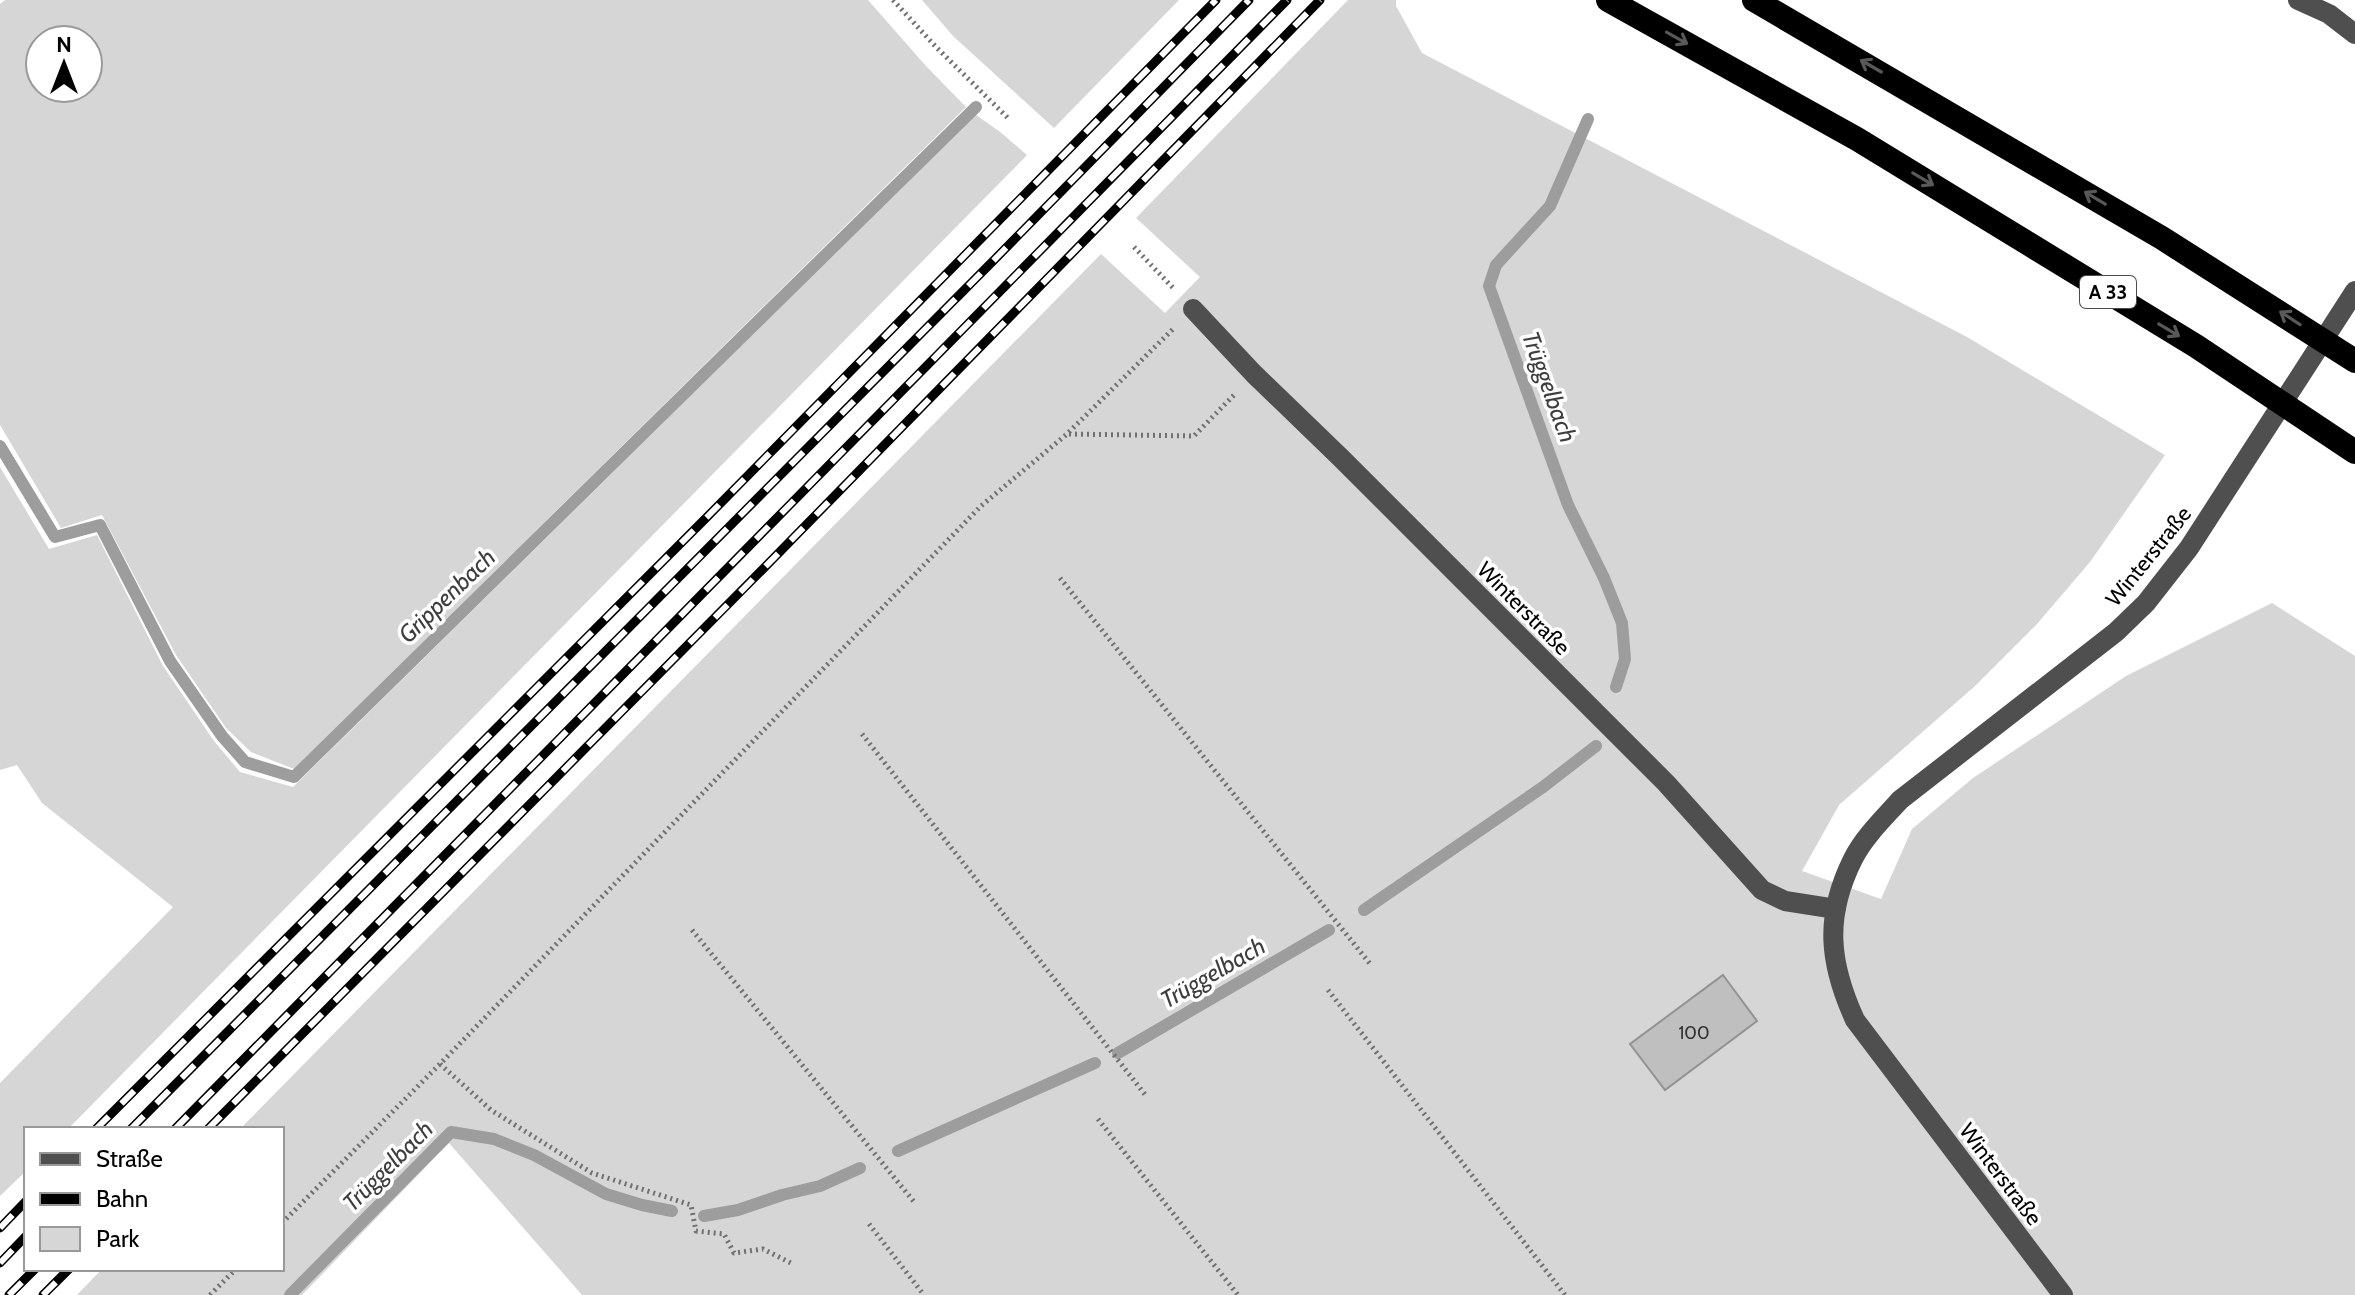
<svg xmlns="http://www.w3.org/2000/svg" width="2355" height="1295" viewBox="0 0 2355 1295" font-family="Cabin,sans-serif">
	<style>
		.green { fill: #d6d6d6; fill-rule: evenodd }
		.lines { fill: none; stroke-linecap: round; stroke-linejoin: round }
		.stream { stroke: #9d9d9d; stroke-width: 12 }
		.building { fill: #bfbfbf; stroke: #939393; stroke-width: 2 }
		.path { stroke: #717171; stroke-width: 5; stroke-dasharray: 2 4; stroke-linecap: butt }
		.minor { stroke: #4f4f4f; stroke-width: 20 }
		.highway { stroke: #000; stroke-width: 24 }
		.rail-casing { stroke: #000; stroke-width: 9 }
		.rail { stroke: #fff; stroke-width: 6; stroke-dasharray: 18; stroke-linecap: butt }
		.oneway { stroke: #595959 }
		.labels { text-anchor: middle; stroke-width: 7; stroke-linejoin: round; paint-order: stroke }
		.number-label { font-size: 18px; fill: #303030 }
		.shield { fill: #fff; stroke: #4c4c4c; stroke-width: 2 }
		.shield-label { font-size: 20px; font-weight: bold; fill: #000 }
		.street-label { font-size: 22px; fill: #000; stroke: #fff }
		.water-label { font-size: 24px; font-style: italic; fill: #3e3e3e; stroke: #fff }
	</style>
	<rect width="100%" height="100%" fill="#fff"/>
	<path class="green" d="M5,0H868L926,66L966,107L294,769L251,752L226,728L176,655L102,515L61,528L0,425V4ZM40,40H88V88H40Z
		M922,0H1179L1054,128L953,36Z
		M1348,0H1396V6L1422,53L1967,337L2165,455L2090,562L2037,624L1975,686L1839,805L1802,871L1881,899L1912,829L1973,778L2126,676L2272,603L2355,656V1295H582L449,1143L302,1295H77L102,1269H282V1129H240L1101,254L1165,313L1200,277L1136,218Z
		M976,115L999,131L1027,155L68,1129H26V1171L0,1196V1083L173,907L42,803L17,765L0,770V467L49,549L97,535L163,666L214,741L240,772L293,787Z"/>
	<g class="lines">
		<path class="stream" d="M1588,119L1550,206L1496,265L1489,286L1568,505L1604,578L1622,623L1625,659L1616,687
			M0,446L55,537L100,525L170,661L222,736L245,762L294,777L976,107
			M1364,910L1543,787L1596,746
			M1118,1053L1329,930
			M898,1151L1095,1063
			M704,1216L738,1210L782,1195L820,1186L860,1168
			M290,1295L451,1132L494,1139L534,1155L606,1194L642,1205L672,1211"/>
	</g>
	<path class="building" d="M1723,975L1757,1021L1665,1090L1630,1044Z"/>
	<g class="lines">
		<path class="path" d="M893,0L936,47L1010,120
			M1134,247L1175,290
			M1069,434L1194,436L1234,395
			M1060,578L1371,965
			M862,734L1147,1097
			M692,930L915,1203
			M1328,990L1565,1295
			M440,1064L491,1110L592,1173L691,1205L696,1231L724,1234L734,1253L763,1249L791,1263
			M1098,1119L1238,1295
			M282,1223L440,1064L981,506L1067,434L1174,328
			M869,1224L924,1295
			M210,1295L236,1269"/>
		<path class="minor" d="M2298,0L2329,14L2355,34
			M1193,309L1254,374L1342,459L1666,783L1762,890L1785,901L1836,909
			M2063,1295L1855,1020C1829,963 1824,917 1853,859C1864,837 1884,818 1900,800L2116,632L2146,603L2189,548L2355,291"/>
		<path class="highway" d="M1608,0L1857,139L2196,346L2355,452
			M1754,0L2162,238L2355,361"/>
		<g class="rail-casing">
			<path id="rail" d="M96,1129L708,516L1216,0
				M131,1129L998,256L1249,0
				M175,1129L1287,0
				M208,1129L762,570L1320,0
				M0,1228L26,1201
				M0,1263L26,1236
				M9,1295L35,1269
				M43,1295L69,1269"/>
		</g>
		<use href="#rail" class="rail"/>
	</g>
	<defs><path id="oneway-shaft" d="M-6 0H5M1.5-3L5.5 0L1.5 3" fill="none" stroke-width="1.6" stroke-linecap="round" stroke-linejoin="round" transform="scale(2)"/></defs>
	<g class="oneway">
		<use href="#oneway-shaft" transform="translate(1677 38) rotate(29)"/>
		<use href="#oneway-shaft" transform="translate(1871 66) rotate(-150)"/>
		<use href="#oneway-shaft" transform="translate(1923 179) rotate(31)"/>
		<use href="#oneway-shaft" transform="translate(2095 198) rotate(-149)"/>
		<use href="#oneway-shaft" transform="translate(2290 318) rotate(-147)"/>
		<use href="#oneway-shaft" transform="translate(2169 330) rotate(31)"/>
	</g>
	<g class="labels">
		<g class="number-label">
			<text x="1694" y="1039">100</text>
		</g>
		<rect class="shield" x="2080" y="276" width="56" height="32" rx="6"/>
		<g class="shield-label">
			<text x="2108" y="299">A 33</text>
		</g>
		<g class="street-label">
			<text transform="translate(2148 556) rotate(-51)" y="8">Winterstraße</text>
			<text transform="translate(1524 608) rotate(45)" y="8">Winterstraße</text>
			<text transform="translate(2001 1174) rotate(53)" y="8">Winterstraße</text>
		</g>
		<g class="water-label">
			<text transform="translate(1549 387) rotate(70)" y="8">Trüggelbach</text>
			<text transform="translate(447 596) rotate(-44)" y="8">Grippenbach</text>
			<text transform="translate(1213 973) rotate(-30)" y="8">Trüggelbach</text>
			<text transform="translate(388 1166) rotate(-45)" y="8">Trüggelbach</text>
		</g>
	</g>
	<rect x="24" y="1127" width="260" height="144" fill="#ffffff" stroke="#999999" stroke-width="2"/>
	<rect x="40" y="1153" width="40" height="12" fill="#4f4f4f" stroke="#999999" stroke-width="2"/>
	<text x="96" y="1167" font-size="24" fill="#000000">Straße</text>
	<rect x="40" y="1193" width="40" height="12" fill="#000000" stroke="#999999" stroke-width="2"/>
	<text x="96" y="1207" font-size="24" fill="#000000">Bahn</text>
	<rect x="40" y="1227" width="40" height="24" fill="#d6d6d6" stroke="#999999" stroke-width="2"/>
	<text x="96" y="1247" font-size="24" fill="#000000">Park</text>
	<g transform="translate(64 64)"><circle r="38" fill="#ffffff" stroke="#999999" stroke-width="2"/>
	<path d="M0-6L14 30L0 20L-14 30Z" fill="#000000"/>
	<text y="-12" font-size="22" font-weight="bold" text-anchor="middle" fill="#000000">N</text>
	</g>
</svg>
